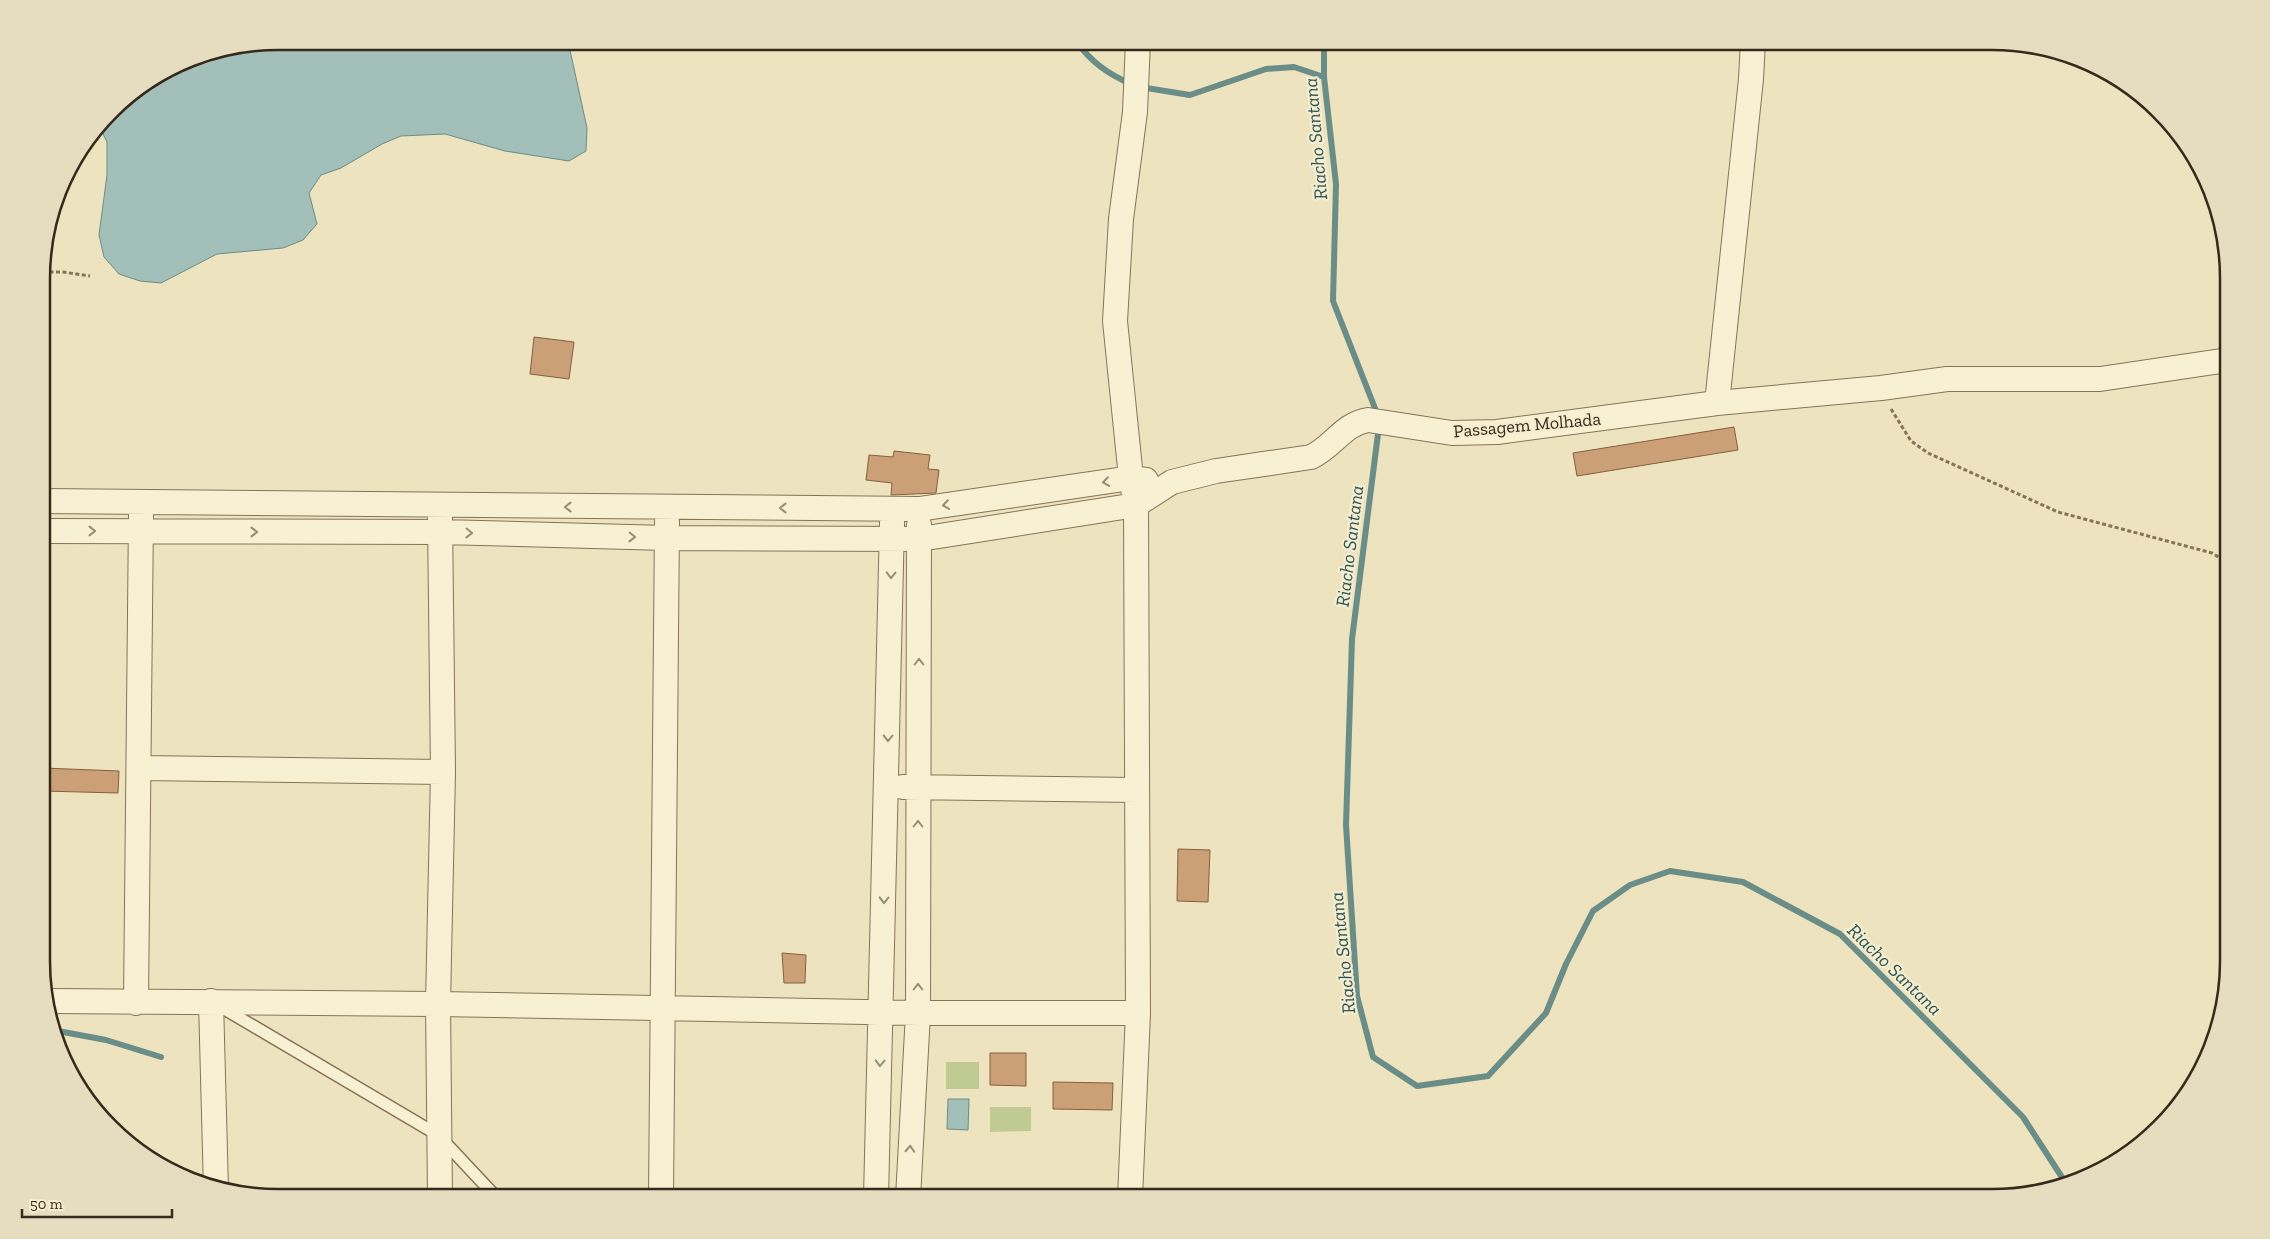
<svg xmlns="http://www.w3.org/2000/svg" width="2270" height="1239" viewBox="0 0 2270 1239" font-family="'Zilla Slab',serif">
	<style>
		.green { fill: #c0cb94 }
		.water { fill: #a2bfb9; stroke: #6a8d87 }
		.lines { fill: none; stroke-linecap: round; stroke-linejoin: round }
		.stream { stroke: #6a8d87; stroke-width: 6 }
		.building { fill: #cba076; stroke: #84603e }
		.service-casing { stroke: #867458; stroke-width: 14 }
		.minor-casing { stroke: #867458; stroke-width: 26 }
		.path { stroke: #867458; stroke-width: 3; stroke-dasharray: 4 2.5; stroke-linecap: butt }
		.service { stroke: #f8f0d2; stroke-width: 11 }
		.minor { stroke: #f8f0d2; stroke-width: 24 }
		.oneway { stroke: #968d77 }
		.labels { text-anchor: middle; stroke-width: 4.5; stroke-linejoin: round; paint-order: stroke }
		.street-label { font-size: 18px; fill: #352a1c; stroke: #f5edcf }
		.water-label { font-size: 19px; font-style: italic; fill: #2c5455; stroke: #f5edcf }
		.rim { fill: none; stroke: #352a1c; stroke-width: 2.5 }
	</style>
	<rect width="100%" height="100%" fill="#ede3bf"/>
	<path class="green" d="M946,1062H979V1089H946Z
		M990,1107H1031V1131L990,1132Z"/>
	<path class="water" d="M278,41H568L587,128L586,151L569,161L505,151L445,134L401,136L382,144L341,168L321,175L309,193L317,224L303,240L283,248L217,254L161,283L140,281L119,274L104,257L99,235L107,175V142L100,128L122,100L188,59Z
		M948,1099H969L968,1130L947,1129Z"/>
	<g class="lines">
		<path class="stream" d="M1076,41C1091,62 1108,74 1131,84
			M1324,41V77L1336,184L1333,301L1378,416
			M1140,87L1190,95L1266,69L1294,67L1324,77
			M1379,426L1352,639L1346,825L1357,996L1373,1057L1417,1086L1488,1076L1546,1013L1566,964L1593,911L1630,885L1670,871L1743,882L1840,934L2023,1117L2067,1185
			M58,1031L106,1040L161,1057"/>
	</g>
	<path class="building" d="M534,337L574,342L569,379L530,374Z
		M1734,427L1738,450L1577,476L1573,453Z
		M894,451L930,455L928,469L939,470L936,493L891,495L892,483L866,480L869,455L893,457Z
		M43,768L119,771L118,793L43,791Z
		M1178,849L1210,850L1208,902L1177,901Z
		M782,953L806,955L805,983H784Z
		M990,1053H1026V1086L990,1085Z
		M1053,1082L1113,1083L1112,1110L1053,1109Z"/>
	<g class="lines">
		<g class="service-casing">
			<path id="service" d="M221,1007L438,1135L497,1198"/>
		</g>
		<g class="minor-casing">
			<path id="minor" d="M1717,403L1751,79L1753,41
				M43,501L919,509L1131,478L1146,480
				M43,531L441,532L667,538L920,539L1136,505L1172,482L1216,471L1311,457C1333,447 1343,424 1368,420L1452,433L1497,432L1717,403L1881,388L1947,379H2100L2228,360
				M139,768L443,772
				M903,787L1136,790
				M47,1001L438,1004L918,1013H1138
				M211,1001L216,1190
				M136,1003L141,515
				M440,1198L438,1004L443,772L440,518
				M661,1198L667,522
				M876,1198L892,523
				M908,1198L918,1013L919,525
				M1130,1198L1138,1013L1136,505L1131,478L1115,321L1121,219L1135,112L1138,41"/>
		</g>
		<path class="path" d="M43,272H63L90,276
			M1891,409L1911,441L1928,453L2058,512L2212,553L2228,563"/>
		<use href="#service" class="service"/>
		<use href="#minor" class="minor"/>
	</g>
	<defs><path id="oneway-chevron" d="M-2-3.5L2.5 0L-2 3.5" fill="none" stroke-width="1.6" stroke-linecap="round" stroke-linejoin="round" transform="scale(1.25)"/></defs>
	<g class="oneway">
		<use href="#oneway-chevron" transform="translate(1106 482) rotate(172)"/>
		<use href="#oneway-chevron" transform="translate(946 505) rotate(172)"/>
		<use href="#oneway-chevron" transform="translate(568 507) rotate(-180)"/>
		<use href="#oneway-chevron" transform="translate(783 508) rotate(-180)"/>
		<use href="#oneway-chevron" transform="translate(92 531)"/>
		<use href="#oneway-chevron" transform="translate(254 532)"/>
		<use href="#oneway-chevron" transform="translate(469 533) rotate(1)"/>
		<use href="#oneway-chevron" transform="translate(632 537) rotate(1)"/>
		<use href="#oneway-chevron" transform="translate(891 575) rotate(91)"/>
		<use href="#oneway-chevron" transform="translate(919 662) rotate(-90)"/>
		<use href="#oneway-chevron" transform="translate(888 738) rotate(91)"/>
		<use href="#oneway-chevron" transform="translate(918 824) rotate(-90)"/>
		<use href="#oneway-chevron" transform="translate(884 900) rotate(91)"/>
		<use href="#oneway-chevron" transform="translate(918 987) rotate(-90)"/>
		<use href="#oneway-chevron" transform="translate(880 1063) rotate(92)"/>
		<use href="#oneway-chevron" transform="translate(910 1149) rotate(-87)"/>
	</g>
	<g class="labels">
		<g class="street-label">
			<text transform="translate(1527 425) rotate(-5)" y="6">Passagem Molhada</text>
		</g>
		<g class="water-label">
			<text transform="translate(1315 139) rotate(-95)" y="7">Riacho Santana</text>
			<text transform="translate(1349 546) rotate(-83)" y="7">Riacho Santana</text>
			<text transform="translate(1342 953) rotate(-96)" y="7">Riacho Santana</text>
			<text transform="translate(1895 969) rotate(44)" y="7">Riacho Santana</text>
		</g>
	</g>
	<path d="M0 0H2270V1239H0ZM278 50H1992A228 228 0 0 1 2220 278V961A228 228 0 0 1 1992 1189H278A228 228 0 0 1 50 961V278A228 228 0 0 1 278 50Z" fill="#e6ddc1" fill-rule="evenodd"/>
	<path class="rim" d="M278 50H1992A228 228 0 0 1 2220 278V961A228 228 0 0 1 1992 1189H278A228 228 0 0 1 50 961V278A228 228 0 0 1 278 50Z"/>
	<path d="M22 1209v8h150v-8" fill="none" stroke="#352a1c" stroke-width="2.5"/>
	<text x="30" y="1209" font-size="15" fill="#352a1c" stroke="#f5edcf" stroke-width="4" paint-order="stroke">50 m</text>
</svg>
